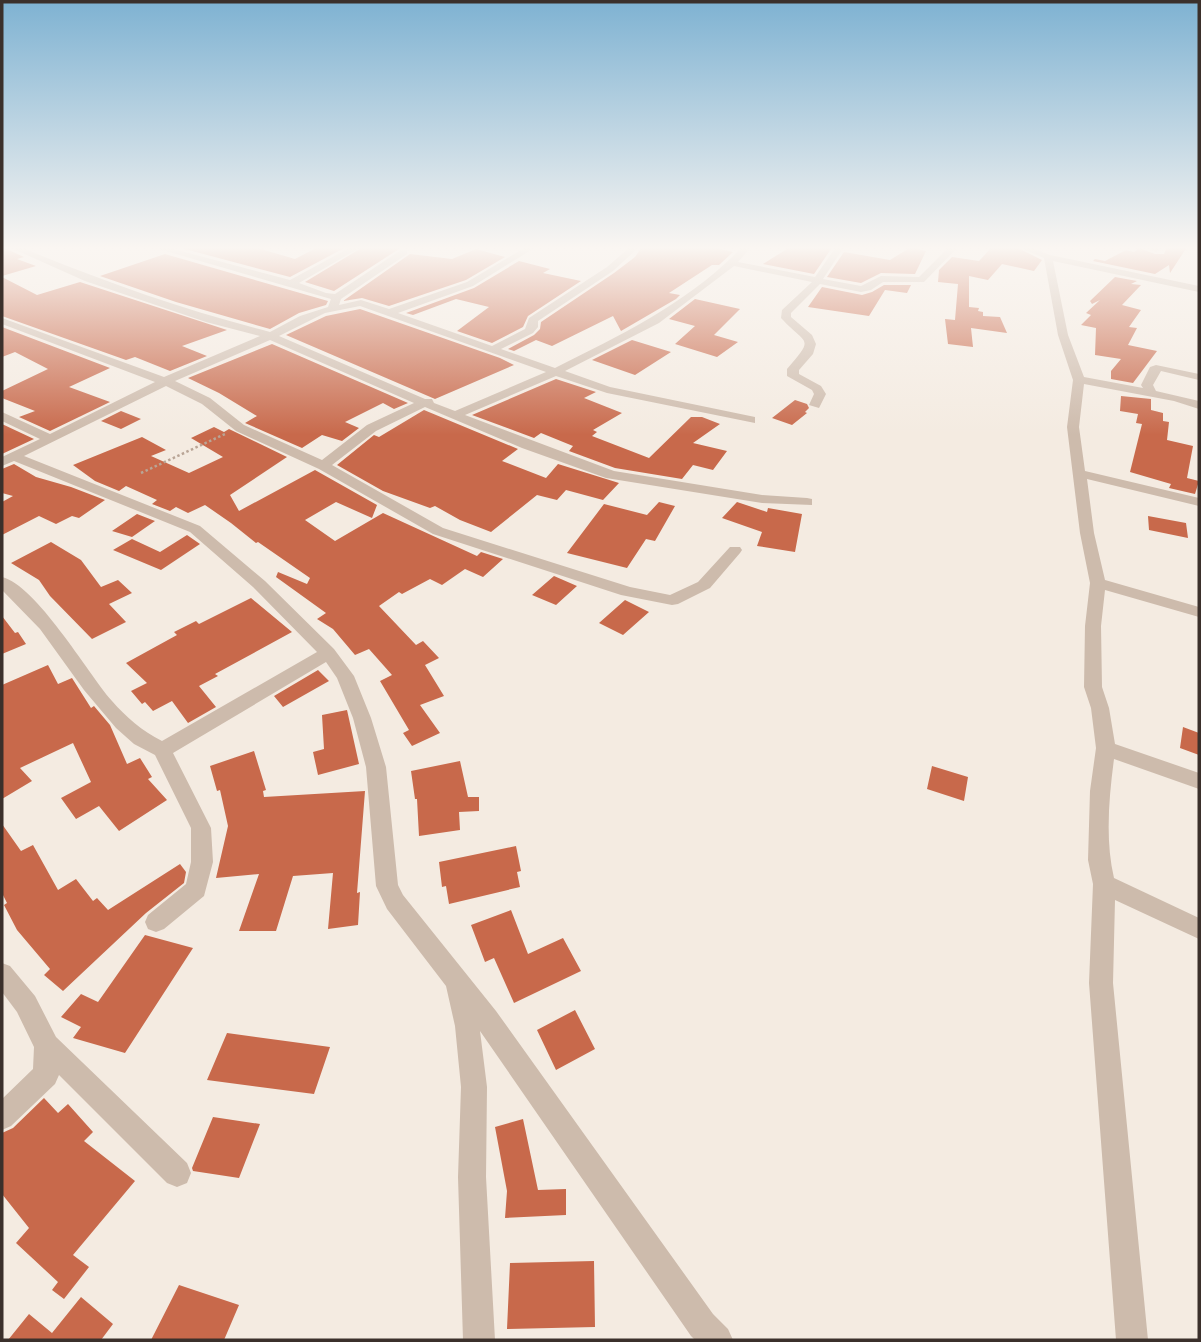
<svg xmlns="http://www.w3.org/2000/svg" width="1201" height="1342" viewBox="0 0 1201 1342" font-family="'Public Sans',sans-serif">
	<style>
		.building { fill: #c8694b }
		.lines { fill: none; stroke-linecap: round; stroke-linejoin: round }
		.path { stroke: #b9a596; stroke-width: 2.5; stroke-dasharray: 2.5 2.5; stroke-linecap: butt }
		.minor { fill: #cdbbac; fill-rule: evenodd }
	</style>
	<rect width="100%" height="100%" fill="#f4ebe1"/>
	<path class="building" d="M2,247L24,257L17,259L36,266L2,276Z
		M185,247H254L295,259L318,247H346L290,277L181,248Z
		M363,247H402L334,291L305,282Z
		M642,247H712L733,252L719,265H712L669,293L680,295L676,299L621,331L613,316L552,346L536,340L514,351L508,349L534,335L540,329L541,322L614,273L635,257Z
		M790,247H821L831,249L814,274L763,264Z
		M911,247L926,251L915,274L881,273L861,283L827,277L844,252L890,260Z
		M992,247H1016L1042,260L1034,271L1002,264L988,280L969,276V307L979,308L978,311L983,312V316L1000,317L1007,333L971,328L973,347L948,344L945,319L955,320L958,284L938,282L939,270L952,257L979,261Z
		M1167,247H1187L1170,273L1169,265L1155,274L1093,261L1095,259L1105,261L1126,250L1134,252L1139,248L1155,254H1164Z
		M476,249L505,257L466,280L389,306L362,298L343,301L410,254L452,259Z
		M165,254L328,301L326,305L299,313L270,329L176,302L100,276Z
		M519,261L550,269L543,273L581,281L528,316L523,327L492,343L457,331L489,307L456,299L413,315L406,313L474,288Z
		M2,277L37,295L80,282L227,330L182,346L207,356L170,371L135,357L126,360L2,316Z
		M1115,277L1137,281L1131,284L1141,285L1122,305L1141,310L1129,327L1137,328L1128,345L1157,351L1133,383L1111,379V371L1121,359L1095,355L1096,328L1081,325L1091,315L1086,313L1100,300L1092,304L1090,301Z
		M884,285H911L907,293L885,290L869,316L808,307L822,287L862,295L872,292Z
		M695,299L740,309L714,335L738,342L717,357L675,344L695,326L669,319Z
		M360,309L500,358L514,365L435,399L286,335L326,316Z
		M2,327L110,368L69,387L110,402L50,431L19,417L35,411L2,398V391L48,369L15,352L2,357Z
		M632,340L671,352L635,375L592,360Z
		M272,344L408,403L394,409L383,403L345,422L359,428L342,441L322,435L302,448L245,423L257,416L219,393L188,378Z
		M556,379L596,392L584,398L622,413L593,430L597,432L592,436L649,458L691,417H702L720,424L693,443L727,451L713,470L693,465L682,479L615,468L569,451L573,446L541,433L534,438L472,415Z
		M1121,396L1151,399V410L1163,413V421L1169,422L1167,440L1193,446L1187,478L1199,481L1195,494L1169,488L1171,484L1130,472L1142,424L1136,423L1138,414L1120,411Z
		M795,400L807,404L809,408L805,412L807,413L792,425L772,418Z
		M424,410L518,449L502,461L546,478L558,464L619,483L603,500L566,490L557,500L537,495L491,532L460,520L435,506L430,508L383,491L337,465L374,435L379,437Z
		M121,411L141,419L121,429L101,421Z
		M2,424L34,439L2,454Z
		M214,427L224,432L229,429L287,457L230,495L239,511L315,470L377,505L372,518L336,502L305,520L335,541L383,513L477,556L481,552L503,559L483,577L465,569L442,585L430,579L402,594L399,592L379,606L416,645L423,641L439,658L425,665L444,696L420,705L440,733L412,746L403,733L409,730L380,681L392,675L369,649L355,655L333,629L317,619L326,613L276,577L278,572L307,584L310,578L258,542L256,543L231,523L205,505L188,513L176,507L170,511L152,504L157,500L126,486L119,491L95,481L73,465L142,437L166,450L151,456L189,473L223,457L191,438Z
		M14,464L36,477L71,487L105,500L79,518L72,516L56,524L39,516L2,535V502L13,496L2,493V469Z
		M659,502L675,506L655,541L646,539L627,568L567,553L604,504L647,515Z
		M737,502L767,512L768,508L802,514L795,552L757,546L762,532L722,518Z
		M137,514L155,521L132,537L112,531Z
		M1148,516L1186,523L1188,538L1149,530Z
		M187,535L200,544L161,570L113,550L132,539L160,552Z
		M51,542L81,560L101,587L118,580L132,593L109,604L126,622L92,639L50,596L39,580L11,563Z
		M554,576L577,586L556,605L532,595Z
		M251,598L292,632L215,674L218,676L199,686L216,707L188,723L172,701L153,711L145,702L142,704L131,691L147,683L126,663L177,635L174,632L196,621L199,624Z
		M625,600L649,612L623,635L599,623Z
		M2,616L15,633L18,632L26,644L2,654Z
		M48,665L58,684L72,678L91,708L94,706L110,725L127,764L140,758L152,777L148,779L167,800L119,831L99,806L76,819L61,798L91,782L73,743L20,768L32,781L2,799V685Z
		M318,670L329,681L283,707L274,696Z
		M347,710L359,764L318,775L313,752L324,749L322,715Z
		M1183,727L1199,733V755L1180,748Z
		M254,751L266,790L263,791L264,797L365,791L357,893L360,892L358,925L328,929L333,873L293,876L276,931H239L259,874L216,878L228,826L220,790L217,791L210,766Z
		M460,761L468,797H479V811L459,812L460,830L419,836L417,799H415L411,771Z
		M932,766L968,777L964,801L927,789Z
		M2,824L21,851L33,845L58,890L76,879L93,901L97,898L108,910L180,864L186,872L184,883L146,913L63,991L44,975L50,969L17,930L4,905L7,903L2,893Z
		M516,846L521,871L517,872L520,887L449,904L446,886L442,887L439,862Z
		M511,910L528,954L563,938L581,971L514,1003L494,958L485,962L471,925Z
		M145,935L193,948L125,1053L73,1038L81,1027L61,1017L81,994L98,1002Z
		M575,1010L595,1049L556,1070L537,1030Z
		M227,1033L330,1047L314,1094L207,1080Z
		M44,1098L58,1113L68,1104L93,1132L84,1141L135,1181L73,1255L89,1267L64,1299L52,1290L58,1282L16,1243L29,1228L2,1194V1133L13,1128Z
		M213,1117L260,1124L239,1178L193,1171L192,1168Z
		M523,1119L538,1190L566,1189V1215L505,1218L507,1191L495,1127Z
		M594,1261L595,1327L507,1329L510,1263Z
		M179,1285L239,1305L224,1340H151Z
		M81,1297L113,1324L101,1340H8L29,1314L52,1333Z"/>
	<g class="lines">
		<path class="path" d="M141,473L225,434"/>
		<path class="minor" d="M9,247H20C102,281 184,310 270,332L300,316L328,307L331,299L152,247H166L290,280L351,247H361L299,283L326,293L335,294L401,250H407V254L341,299L339,305L361,300L389,309L467,282L526,247H536L473,286L398,313L492,346L525,329L529,318L607,267L630,247H639L613,271L538,321V327L533,333L501,349L555,368C621,335 690,302 742,247H751L738,262L815,277L836,247H844L823,279L861,286L881,276L919,277L949,247H958L924,282H883L871,290L861,292L820,284L791,313V317L812,335L816,344L813,354L799,370V374L821,386L826,394L819,408L809,405L814,394L812,390L787,376V369C815,336 807,346 781,318L782,310L812,282L734,266L659,323L565,371L610,387L755,417V423L607,393L556,376L465,415L614,471L762,495L807,498L812,499V505L762,503L606,478L522,448L425,407L376,431L332,465L443,528L630,587L670,595L698,582L730,547H740L742,550L740,553L710,588L678,604L672,605L621,595L433,534L319,469L236,431L202,404L166,386L24,456L200,526L265,581L334,649L354,676L371,718L386,767L398,885L403,895L496,1011L713,1314L728,1329L733,1340H695L691,1336L480,1031L487,1087L486,1177L495,1340H463L458,1177L461,1087L455,1026L446,986L387,909L376,886L366,767L353,718L337,678L326,662L173,753L211,828L213,862L204,896L164,929L156,932L148,929L145,922L148,915L186,884L191,862V828L155,755L134,744L116,728L84,690L40,629L2,590V577C36,585 87,672 112,701C126,717 142,731 162,741L317,652L253,587L190,532L14,461L2,466V457L40,439L2,421V412L50,434L155,382L2,324V318L164,377L260,336L206,322L85,281ZM360,306L546,372L455,411L434,403L432,399H425L279,336L325,313ZM270,340L414,403L367,425L322,460L244,425L210,398L175,381Z
			M1018,247H1030L1050,255L1199,286V292L1053,261L1068,335L1084,377L1143,388L1141,385L1150,367L1156,365L1199,374V380L1161,371L1153,385L1156,391L1199,401V409L1174,401L1084,384L1079,427L1085,471L1199,498V506L1087,479L1094,533L1105,580L1199,607V617L1105,590L1101,626L1102,687L1109,708L1115,744L1199,773V789L1114,759C1109,797 1105,840 1114,878L1199,918V939L1115,900L1113,983L1148,1340H1116L1089,983L1093,884L1088,860L1090,791L1096,748L1091,708L1084,687L1085,626L1090,583L1080,533L1067,427L1073,380L1058,335L1044,258Z
			M1145,247H1158L1160,249L1156,252Z
			M2,963L10,966L35,996L56,1037L187,1163L191,1173L187,1183L177,1187L167,1183L59,1075L55,1084L11,1126L2,1130V1099L33,1069L34,1047L17,1012L2,992Z"/>
	</g>
	<linearGradient id="sky" x2="0" y2="1"><stop stop-color="#7eb2d2"/><stop offset="0.57" stop-color="#faf6f2"/><stop offset="1" stop-color="#faf6f2" stop-opacity="0"/></linearGradient>
	<rect width="1201" height="435" fill="url(#sky)"/>
	<rect width="1201" height="1342" fill="none" stroke="#3b302b" stroke-width="7"/>
</svg>
